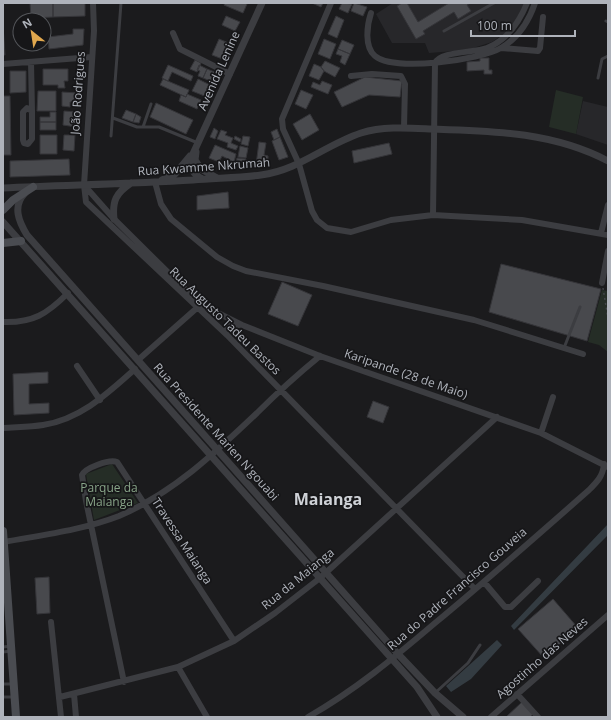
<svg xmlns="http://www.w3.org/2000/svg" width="611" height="720" viewBox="0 0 611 720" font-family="'Open Sans',sans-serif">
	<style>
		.built { fill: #27272a }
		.green { fill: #252d26 }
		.water { fill: #343c42 }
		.building { fill: #48494d; stroke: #353539 }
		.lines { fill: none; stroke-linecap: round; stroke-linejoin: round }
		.path { stroke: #424448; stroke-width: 1.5; stroke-dasharray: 2 3; stroke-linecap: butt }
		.service { stroke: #3c3d41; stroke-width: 3 }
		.minor { stroke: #3c3d41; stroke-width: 6 }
		.tertiary { stroke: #3c3d41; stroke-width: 7 }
		.secondary { stroke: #4a4c51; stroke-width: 8 }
		.labels { text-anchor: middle; stroke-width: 3.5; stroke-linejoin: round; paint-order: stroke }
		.street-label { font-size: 12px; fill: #afb3bb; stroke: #161618 }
		.park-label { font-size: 12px; fill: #88a488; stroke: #161618 }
		.district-label { font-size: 16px; font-weight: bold; fill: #cfd2d7; stroke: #161618 }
	</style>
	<rect width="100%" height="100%" fill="#1b1b1d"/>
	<path class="built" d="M393,3H524L519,15L508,31L492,42L467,50L429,53L425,43H392L376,14Z
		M583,101L608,107V145L576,134Z"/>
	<path class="green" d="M556,90L583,97L576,134L549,127Z
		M602,290L608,291V352L599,345L588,342Z
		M112,464L138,503L94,520L86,474Z"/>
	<path class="water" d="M608,524V535L514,630L511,626Z
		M497,640L502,645L471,679L451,692L446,686Z"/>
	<path class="building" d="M30,3H53V17L31,18Z
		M53,3H85V16L53,17Z
		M225,3H245L247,4L243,13L224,5Z
		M312,3H323L321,7Z
		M342,3L352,4L348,13L339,9Z
		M354,3L367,7L363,16L351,11Z
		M402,3H407L418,22L449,3H470L467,5L471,11L458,19L454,12L423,31L425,34L416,39L397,6Z
		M226,16L240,22L235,31L222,25Z
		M336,16L344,20L337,38L328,34Z
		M3,25L5,55H3Z
		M73,29H84L83,45L49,49L48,37L73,34Z
		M219,39L231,44L225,60L212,55Z
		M324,39L336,44L330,59L318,54Z
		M342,40L354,45L350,54L338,49Z
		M338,49L350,54L345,65L340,62L342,56L336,54Z
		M480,58H489V70H492V74H484V70L467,71V62L480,61Z
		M195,60L201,63L197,72L190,69Z
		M325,61L340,68L335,77L324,71L321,67Z
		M314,64L321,67L324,71L319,80L309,76Z
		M168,65L193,76L191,81L172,72L168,81L162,78Z
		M199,65L207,69L203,78L198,76L200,71L197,70Z
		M43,69H68V81H64L65,88H58V85H43Z
		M207,69L217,73L213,82L203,78Z
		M10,71H26V92L10,93Z
		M365,77L402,81L400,97L369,95L342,107L334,92Z
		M163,79L189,90L186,97L160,85Z
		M198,79L212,86L207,97L192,91Z
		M322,81L332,85L328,94L311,87L313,82L320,85Z
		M301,90L313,95L306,109L295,104Z
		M38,91H56V111H37Z
		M62,92L78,93V102H70V107L62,106Z
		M187,94L201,100L197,109L179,101L181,95L186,97Z
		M3,96H10L11,155H3Z
		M156,103L193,120L186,134L150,117Z
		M126,110L136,114L133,122L122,118Z
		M64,111L78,112L76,127L63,125Z
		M50,112H56V122H40V117H50Z
		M136,114L141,117L139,123L133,122Z
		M310,114L319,130L302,140L293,124Z
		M40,122H56V130H40Z
		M214,128L218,131L215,139L210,137Z
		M277,129L280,137L274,140L271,132Z
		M221,130L227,132L225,135L233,138L231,143L238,146L236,150L227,147L228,143L217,139Z
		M40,135H57V154H40Z
		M64,135H75L74,151L63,150Z
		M235,136L241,139L240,142L234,139Z
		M243,136L250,137L248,146L241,144Z
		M280,137L288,157L279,160L272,141Z
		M259,142L266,143L264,155L268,156V165H256Z
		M389,143L392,154L354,163L352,151Z
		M215,145L236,154L234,162L222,156L219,162L209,158Z
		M240,146L248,148L246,158L238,157Z
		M237,158L246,159L245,166L236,165Z
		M69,159L70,175L10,177V161Z
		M228,192L229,208L197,210V196Z
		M501,264L601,289L587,341L489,312Z
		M282,282L312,295L298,326L268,314Z
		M48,372V383L29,384V404L49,403V413L14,415L13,374Z
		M373,401L389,407L383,423L367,417Z
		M49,577L50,613L37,614L35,578Z
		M553,599L578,628L544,658L518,629Z
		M522,702L533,714L530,717H506Z"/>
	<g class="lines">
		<path class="path" d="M603,288L608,318"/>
		<path class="service" d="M606,21L608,22
			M444,31L494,3
			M598,78L602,59L608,56
			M113,118L137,127H159L198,143
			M143,127L151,104
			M111,136L121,3
			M564,348L580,307
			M3,647L11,646
			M3,652L11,651
			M3,684H12
			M435,693L468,663L480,645
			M3,697H13"/>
		<path class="minor" d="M93,3L94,31L84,185L86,202L227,335L475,589
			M331,3L282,119L283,129L299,164L312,211L317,220L327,228L351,232L391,220L433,215L522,220L608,235
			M371,13C367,25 364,47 375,56C394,72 480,60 501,48C518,38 529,21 535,3
			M173,33L180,49L230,74
			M501,48L538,51L540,48L543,17
			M31,62L32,111
			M3,64L92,57
			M351,76L372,74L401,76L405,84L404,128
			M27,108L32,111V139L28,144L24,143L23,140V112Z
			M155,182L161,204L171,219L217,257L233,266L246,271L323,286L474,320L583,354
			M84,185L114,219L200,304L242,325L320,356L541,433L608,467
			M433,215L435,63C440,51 474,53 487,48C507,40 519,23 527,3
			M601,233L608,205
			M602,283L608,251
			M3,322C33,323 47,314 68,293
			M227,335V326L234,324L239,325
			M138,360L198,307
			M77,366L100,400
			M3,428C16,427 30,427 43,425C81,419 108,393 135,369
			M541,433L553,397
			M4,542C42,535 83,530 119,516C173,493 215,453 257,413C277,393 298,374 320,356
			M484,582L505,607H511L538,581
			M51,622L61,717
			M178,667L207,717
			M124,682L86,501L82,475C85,468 109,459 117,462L234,641
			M74,694L76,717
			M517,694L538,717
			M60,697L178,667L234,641L275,613L320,578L497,417
			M308,717C354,691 395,657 435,623C487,580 538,535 589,490C597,482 603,476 604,464
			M491,717L608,615"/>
		<path class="tertiary" d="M196,152L195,160L201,169L217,178
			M202,179C192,173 189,168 192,156L262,3
			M162,180L175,174L190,156
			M3,188C66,185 130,184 193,180C216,178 239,178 261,175C299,170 325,145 361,133C384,126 409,128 432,129C493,131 553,132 608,161
			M25,193C12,206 19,222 27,235L398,654L435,693L463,717
			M114,219C112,201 116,193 131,183
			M3,222L392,659L417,687L437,717"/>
		<path class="secondary" d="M3,210L13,200L33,187
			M3,243L21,241
			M3,531L16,717"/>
	</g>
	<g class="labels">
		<g class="street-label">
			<text transform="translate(219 71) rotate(-66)" y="4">Avenida Lenine</text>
			<text transform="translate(78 93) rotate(-86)" y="4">João Rodrigues</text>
			<text transform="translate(204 167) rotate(-4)" y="4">Rua Kwamme Nkrumah</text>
			<text transform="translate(225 321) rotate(44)" y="4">Rua Augusto Tadeu Bastos</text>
			<text transform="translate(406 374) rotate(19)" y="4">Karipande (28 de Maio)</text>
			<text transform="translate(216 432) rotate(48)" y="4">Rua Presidente Marien N'gouabi</text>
			<text transform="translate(182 541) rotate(57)" y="4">Travessa Maianga</text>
			<text transform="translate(298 579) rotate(-39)" y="4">Rua da Maianga</text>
			<text transform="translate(457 589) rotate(-41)" y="4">Rua do Padre Francisco Gouveia</text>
			<text transform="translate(542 658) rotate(-41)" y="4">Agostinho das Neves</text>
		</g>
		<g class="park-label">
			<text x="109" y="492">Parque da<tspan x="109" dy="14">Maianga</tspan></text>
		</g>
		<g class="district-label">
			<text x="328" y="505">Maianga</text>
		</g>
	</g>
	<rect width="611" height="720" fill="none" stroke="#afb3bb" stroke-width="8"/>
	<g transform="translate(32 32) rotate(330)"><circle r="19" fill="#161618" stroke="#535559"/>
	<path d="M0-3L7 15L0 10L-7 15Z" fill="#e1a84e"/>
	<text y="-6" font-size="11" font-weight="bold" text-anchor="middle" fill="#afb3bb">N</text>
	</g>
	<path d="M471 30v6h104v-6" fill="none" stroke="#afb3bb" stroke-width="2"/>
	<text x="477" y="30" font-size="12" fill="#afb3bb" stroke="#161618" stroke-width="3" paint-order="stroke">100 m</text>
</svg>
